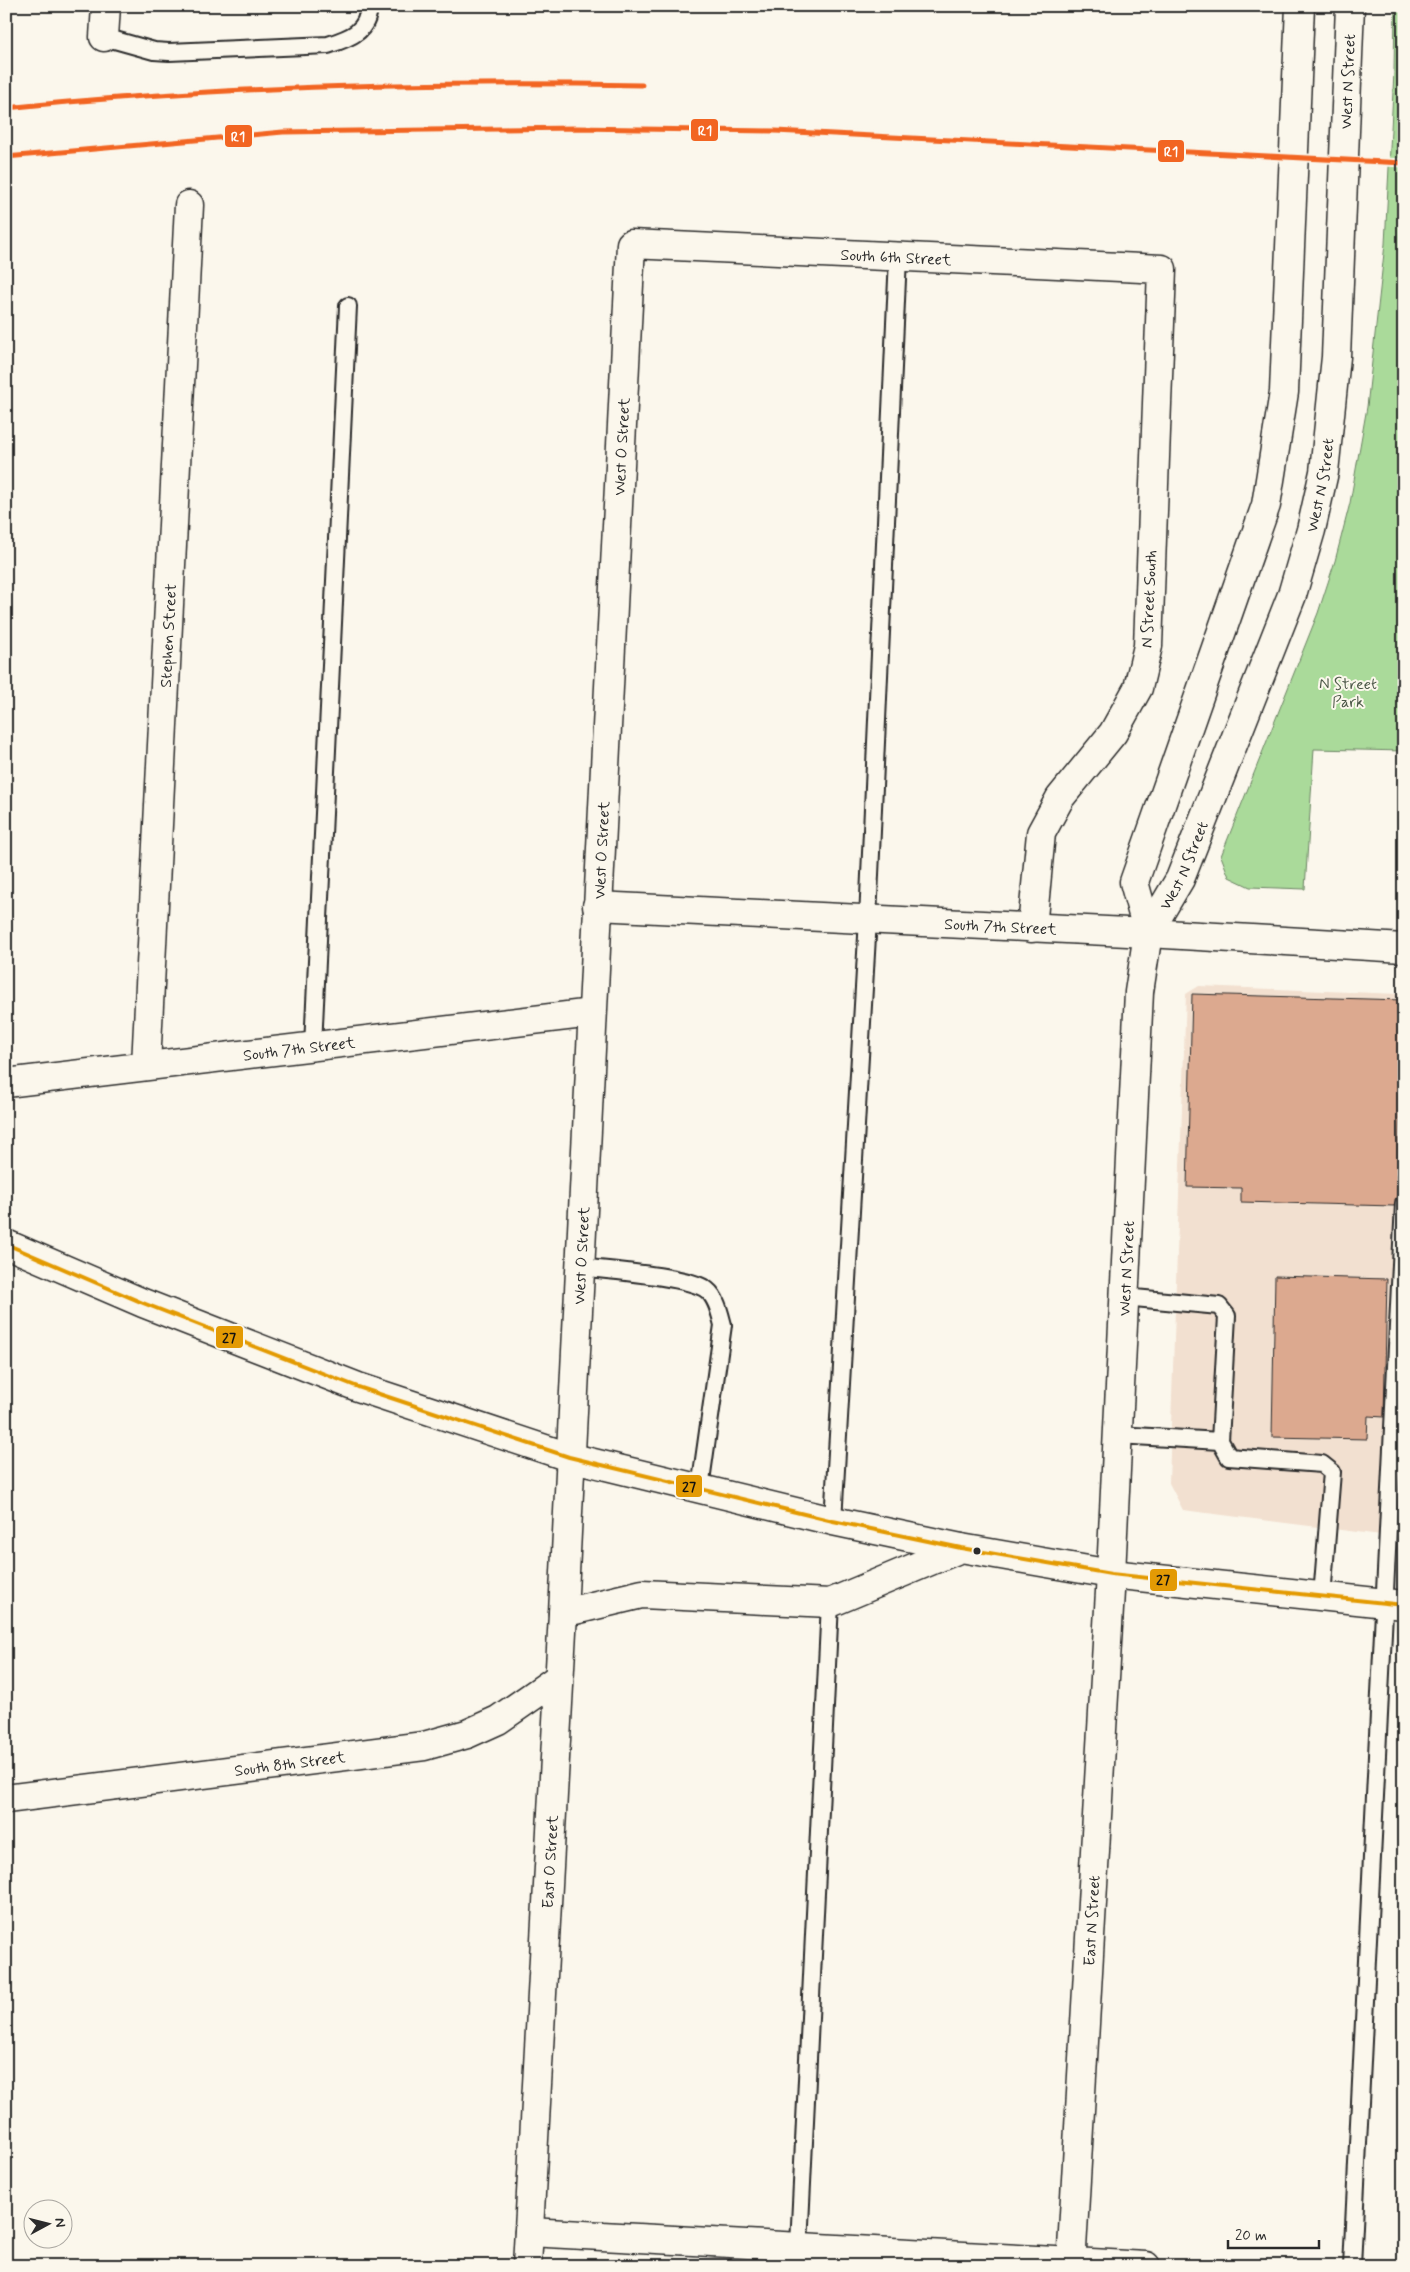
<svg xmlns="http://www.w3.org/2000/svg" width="1410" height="2272" viewBox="0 0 1410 2272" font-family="Mynerve,sans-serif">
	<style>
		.built { fill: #f2e0d0 }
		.green { fill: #aada9a; stroke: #6a8262 }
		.building { fill: #dca98f; stroke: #2b2b2b }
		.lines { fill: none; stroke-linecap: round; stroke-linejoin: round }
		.lane-casing { stroke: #2b2b2b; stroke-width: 20 }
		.street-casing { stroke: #2b2b2b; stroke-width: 31 }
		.secondary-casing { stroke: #2b2b2b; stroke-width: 31 }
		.lane { stroke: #fbf7ec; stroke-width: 16 }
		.street { stroke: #fbf7ec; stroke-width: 28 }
		.secondary { stroke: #fbf7ec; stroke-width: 28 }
		.rail-casing { stroke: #2b2b2b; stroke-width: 5.5 }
		.rail { stroke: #fbf7ec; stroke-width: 4; stroke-dasharray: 11; stroke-linecap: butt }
		.bus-1-casing { stroke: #fbf7ec; stroke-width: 8 }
		.bus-1 { stroke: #e39a04; stroke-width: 4 }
		.rail-1-casing { stroke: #fbf7ec; stroke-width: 9 }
		.rail-1 { stroke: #f26522; stroke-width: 5 }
		.bus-dot { fill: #2b2b2b; stroke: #fbf7ec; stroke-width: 2 }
		.labels { text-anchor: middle; stroke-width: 4; stroke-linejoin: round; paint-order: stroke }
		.street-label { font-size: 16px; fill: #2b2b2b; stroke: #fbf7ec }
		.park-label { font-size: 16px; fill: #4b5747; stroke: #fbf7ec }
		.line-badge { stroke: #fbf7ec; stroke-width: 2 }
		.badge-label { font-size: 14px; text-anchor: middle; font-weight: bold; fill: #fff }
		.pale-badge-label { font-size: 14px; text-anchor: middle; font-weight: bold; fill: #111 }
	</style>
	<rect width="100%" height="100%" fill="#fbf7ec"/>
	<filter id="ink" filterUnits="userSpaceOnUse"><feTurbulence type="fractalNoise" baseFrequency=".02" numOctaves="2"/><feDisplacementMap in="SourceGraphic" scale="10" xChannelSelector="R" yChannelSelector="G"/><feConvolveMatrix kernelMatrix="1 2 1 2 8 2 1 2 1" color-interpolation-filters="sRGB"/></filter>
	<g filter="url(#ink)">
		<path class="built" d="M1199,986L1399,994L1404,998V1140L1381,1535L1183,1510L1169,1483L1186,994Z"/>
		<path class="green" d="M1395,6H1404V751L1314,749L1305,889L1250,887L1229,877L1221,856L1318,613L1335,561L1350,503L1367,407L1385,244L1394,72Z"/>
		<path class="building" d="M1192,994L1403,1000L1397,1197L1394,1206L1241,1202V1188L1187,1187Z
			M1275,1276L1387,1279L1384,1417L1368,1416L1367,1439L1272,1437Z"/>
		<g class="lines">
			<g class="lane-casing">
				<path id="lane" d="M104,37L154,51L169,52L328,45C350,38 368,32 369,6
					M313,1046L348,306
					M579,1267C605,1270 690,1276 707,1290C717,1298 720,1314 723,1325L700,1488
					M1124,1297L1219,1306L1227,1316L1220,1441L1229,1457L1322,1464L1332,1472L1322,1597
					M1117,1435L1220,1441
					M833,1521L868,919L898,257
					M798,2266L830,1603
					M1352,2266L1404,1203"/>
			</g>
			<g class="street-casing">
				<g id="street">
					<path d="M104,37L106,6"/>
					<path id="s1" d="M597,906L1148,933L1404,948"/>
					<path id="s2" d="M146,1065L189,205"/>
					<path id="s3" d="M6,1083L592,1013"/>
					<path id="s4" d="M6,1799L424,1746L467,1734L498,1720L557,1679"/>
					<path d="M529,2232L1146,2266"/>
					<path id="s5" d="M527,2266L563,1613L631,244L1162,269L1148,646L1138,688L1113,733L1060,798L1041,833L1032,928"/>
					<path id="s6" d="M1071,2266L1111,1574"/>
				</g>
			</g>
			<g class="secondary-casing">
				<g id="secondary">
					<path d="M1148,933L1134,882L1266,505L1284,392L1300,6"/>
					<path d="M6,1244L143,1303L358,1387L569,1457L833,1521L961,1548L1111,1574L1404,1605"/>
					<path id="s7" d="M1111,1574L1139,992L1148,933L1180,879L1292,595L1311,530L1324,472L1336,357L1350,6"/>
					<path d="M563,1613L642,1594L830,1603L961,1548"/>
				</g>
			</g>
			<use href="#lane" class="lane"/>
			<use href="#street" class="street"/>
			<use href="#secondary" class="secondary"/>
			<g class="rail-casing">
				<path id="rail" d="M6,157L283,132L576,128L775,131L1404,163"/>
			</g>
			<use href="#rail" class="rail"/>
			<g class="bus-1-casing">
				<path id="bus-1" d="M6,1244L143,1303L358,1387L569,1457L833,1521L961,1548L1111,1574L1404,1605"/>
			</g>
			<use href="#bus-1" class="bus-1"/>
			<g class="rail-1-casing">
				<path id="rail-1" d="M6,108C217,86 430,81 642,85
					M6,157L283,132L576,128L775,131L1404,163"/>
			</g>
			<use href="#rail-1" class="rail-1"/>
		</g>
	</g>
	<circle class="bus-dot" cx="977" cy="1551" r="4.5"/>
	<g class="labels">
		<g class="street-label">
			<text dy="6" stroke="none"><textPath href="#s7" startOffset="1529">West N Street</textPath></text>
			<text dy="6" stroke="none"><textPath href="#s5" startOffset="2290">South 6th Street</textPath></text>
			<text dy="6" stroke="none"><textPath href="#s5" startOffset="1822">West O Street</textPath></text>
			<text dy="6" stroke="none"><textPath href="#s7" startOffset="1124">West N Street</textPath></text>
			<text transform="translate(1148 599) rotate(-87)" y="6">N Street South</text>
			<text dy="6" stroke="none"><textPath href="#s2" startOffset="430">Stephen Street</textPath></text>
			<text dy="6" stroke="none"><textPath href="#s5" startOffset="1418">West O Street</textPath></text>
			<text dy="6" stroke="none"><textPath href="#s7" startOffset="719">West N Street</textPath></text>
			<text dy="6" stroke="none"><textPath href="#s1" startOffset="404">South 7th Street</textPath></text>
			<text dy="6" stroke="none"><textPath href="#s3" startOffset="295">South 7th Street</textPath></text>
			<text dy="6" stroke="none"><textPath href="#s5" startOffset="1012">West O Street</textPath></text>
			<text dy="6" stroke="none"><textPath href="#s7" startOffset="306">West N Street</textPath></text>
			<text dy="6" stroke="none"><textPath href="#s4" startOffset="286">South 8th Street</textPath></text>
			<text dy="6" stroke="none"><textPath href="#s5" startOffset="405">East O Street</textPath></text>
			<text dy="6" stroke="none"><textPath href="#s6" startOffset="346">East N Street</textPath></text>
		</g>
		<g class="park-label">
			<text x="1348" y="689">N Street<tspan x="1348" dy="18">Park</tspan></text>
		</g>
	</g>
	<g class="line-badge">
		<rect x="690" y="118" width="29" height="24" rx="5" fill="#f26522"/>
		<rect x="224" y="124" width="29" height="24" rx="5" fill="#f26522"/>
		<rect x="1157" y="139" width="28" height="24" rx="5" fill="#f26522"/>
		<rect x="215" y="1325" width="29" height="24" rx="5" fill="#e39a04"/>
		<rect x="675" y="1474" width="28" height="24" rx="5" fill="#e39a04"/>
		<rect x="1149" y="1568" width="29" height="24" rx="5" fill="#e39a04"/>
	</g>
	<g class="badge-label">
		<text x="705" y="135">R1</text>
		<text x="238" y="141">R1</text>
		<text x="1171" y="156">R1</text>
	</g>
	<g class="pale-badge-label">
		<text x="229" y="1342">27</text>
		<text x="689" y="1491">27</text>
		<text x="1163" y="1584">27</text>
	</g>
	<rect width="1410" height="2272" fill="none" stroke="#fbf7ec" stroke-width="25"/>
	<rect x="12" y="12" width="1385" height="2247" fill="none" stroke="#2b2b2b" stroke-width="2" filter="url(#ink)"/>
	<g transform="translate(48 2224) rotate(83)"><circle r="24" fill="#fbf7ec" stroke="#a8a59f"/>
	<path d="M0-4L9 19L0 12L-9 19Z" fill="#2b2b2b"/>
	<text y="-8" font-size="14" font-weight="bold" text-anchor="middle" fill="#2b2b2b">N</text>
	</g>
	<path d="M1228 2240v8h91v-8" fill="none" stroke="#2b2b2b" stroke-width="2.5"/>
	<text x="1235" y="2240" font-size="15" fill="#2b2b2b" stroke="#fbf7ec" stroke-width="4" paint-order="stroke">20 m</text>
</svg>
